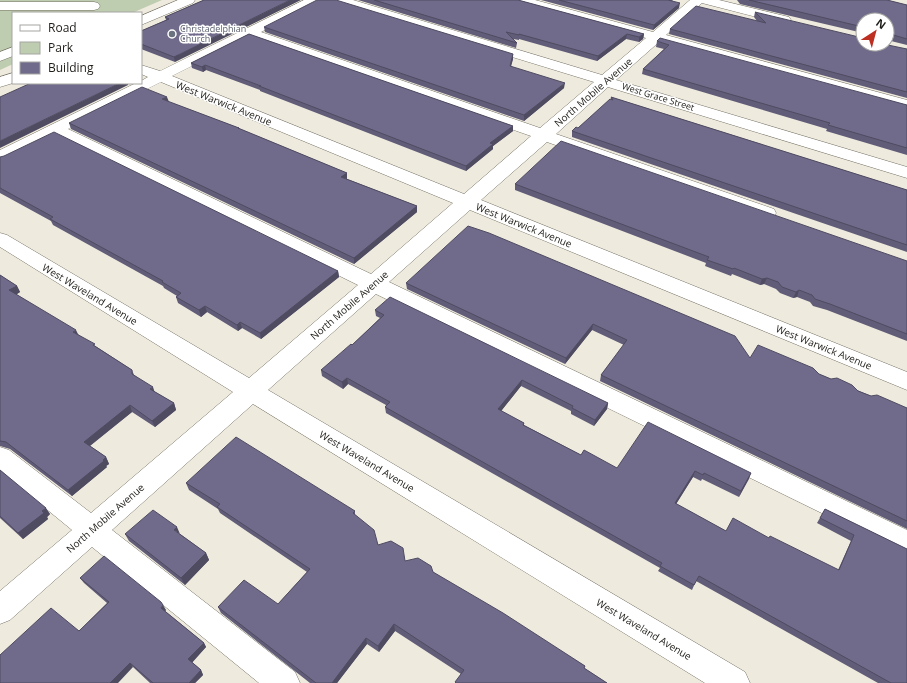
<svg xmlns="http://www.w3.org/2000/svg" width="907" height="683" viewBox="0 0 907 683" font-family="'Open Sans',sans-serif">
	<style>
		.green { fill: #becdaf }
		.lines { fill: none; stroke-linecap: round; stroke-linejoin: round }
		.minor-casing { stroke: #777367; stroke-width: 1 }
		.minor { fill: #fff; fill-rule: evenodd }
		.wall { fill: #615c78 }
		.shaded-wall { fill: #4f4b61 }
		.building { fill: #716b8b; stroke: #4f4b61 }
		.worship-dot { fill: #6b7280; stroke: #fff; stroke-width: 1.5 }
		.labels { text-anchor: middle; stroke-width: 3; stroke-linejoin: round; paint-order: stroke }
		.far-worship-label { font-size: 9px; fill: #5b616d; stroke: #fff; text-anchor: start }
		.far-street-label { font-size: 9px; fill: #1f1d18; stroke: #fff }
		.street-label { font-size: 10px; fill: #1f1d18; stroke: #fff }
	</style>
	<rect width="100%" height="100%" fill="#eeeadd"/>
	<path class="green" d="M0,0H162L132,13H13V64L0,70Z"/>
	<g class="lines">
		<g class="minor-casing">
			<path id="minor" d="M178,0H195L193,3L141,25V16Z
				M304,0H320L318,3L261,32L540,128L594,82L336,3L334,0H353L602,75L646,38L517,3L515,0H535L653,32L690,0H719L789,17L791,20L789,23L784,24L702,3L666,35L907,100V110L659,42L616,80L907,167V178L608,87L556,134L774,209L776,213L774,217L767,219L760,217L547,142L481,200L907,372V390L470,210L389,282L907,530V555L376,294L268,390L745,672L750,683H705L253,404L112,530L295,672L300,683H259L92,547L10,620L0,624V591L72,530L0,471V447L9,450L91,513L233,392L0,247V233L7,235L249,378L358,285L56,136L6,161L0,162V150L136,83H141V81L148,77L141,74V65L160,71ZM250,37L531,136L464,194L172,76ZM161,82L453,203L371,274L68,129Z
				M0,2H94L98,3L100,6L98,9L94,10H0Z
				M13,47V56L0,61V52Z
				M13,73V83L0,87V77Z"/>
		</g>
		<use href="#minor" class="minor"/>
	</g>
	<path class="wall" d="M204,0L175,62L141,49V31L166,20L165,17Z
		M358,0H518L644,34L643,39L639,42L626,39L597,61L519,39V40L513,39L517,43L516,48Z
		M541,0H673L672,1L679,8L653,30Z
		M737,0H887L907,5V45L887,40L863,20V33L740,4Z
		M755,12L863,44L907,49V98L669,34L670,29L757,21L754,17Z
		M264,27L513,54V59L511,67L564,88L524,121L265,32Z
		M249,34L513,126V131L493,146V149L466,171L260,91V90L206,70L203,72L192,68L191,63Z
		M657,41L907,105V155L826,131L827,129L642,74L643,69L664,49L656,47Z
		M611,97L907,190V252L572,137V131L578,128L611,99Z
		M169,102L239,128L240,129L347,173V179L417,206V212L354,264L71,129L69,123Z
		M0,157L338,271L339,277L261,339L242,328L238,331L207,312L201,317L178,303L176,297L177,296L164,288L163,286L53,225L51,221L0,193Z
		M515,184L907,261V341L827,310L813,306L810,302L797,297L793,298L780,293L776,289L764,284L760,285L732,274L731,276L705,266L706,263L515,190Z
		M0,275L17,286L20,292L16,294L132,370L134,375L155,392L174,403L176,410L155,427L132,412L90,446L106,457L109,464L106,466L107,467L72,496L10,449L0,446Z
		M406,283L750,358L819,374L871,396L907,408V529L600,381L601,375L624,345L592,330L565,364L407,289Z
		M375,310L608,403L607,409L594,426L571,414V411L521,386L501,411L524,423V425L581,455L617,468L751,473L739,497L702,479L701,481L693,477L676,504L726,531L769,538L838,570L851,541L817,523L825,509L907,549V683H878L696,581L692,590L658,571L660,568L386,413L385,407L386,405L348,384L343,389L322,376L321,370L352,345L380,318L376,316Z
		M0,470L50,514L47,517L48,519L23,539L0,518Z
		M186,483L355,511V515L378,545L405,561L433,572L585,666L584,668L607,683H455L461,674L395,631L379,652L367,644L337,683H310L221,613L218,607L278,604L307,572L220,513L218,509L189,490Z
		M125,534H180L206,553L209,560L185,585L129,541Z
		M80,578L166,610L165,611L204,643L206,647L192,662L201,670L203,675L195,683H150L133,667L79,631L107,603L84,583Z"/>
	<path class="shaded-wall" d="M290,0H301L175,62L174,57Z
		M680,3L679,8L653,30L654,25Z
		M627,34L626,39L597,61L598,56Z
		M644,34L643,39L639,42V37Z
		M513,54V59L509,71L510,66Z
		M205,65L206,70L203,72L202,67Z
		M120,83H128V85L0,148V141Z
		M565,83L564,88L524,121V115Z
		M167,97L169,102L162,99Z
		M513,126V131L493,146V149L466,171V166L490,143Z
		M347,173V179L341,177Z
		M417,206V212L354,264V258Z
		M338,271L339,277L261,339L260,333Z
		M767,278L764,284L760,285L762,279Z
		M17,286L20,292L13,297L9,290Z
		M799,290L797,297L793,298L796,292Z
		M205,306L207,312L201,317L199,310Z
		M240,322L242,328L238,331L237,325Z
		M593,324L592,330L565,364L566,358Z
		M76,330L79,336L73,332Z
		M347,378L348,384L343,389L342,382Z
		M522,380L521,386L498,415V409Z
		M153,387L155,393L150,389Z
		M174,403L176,410L155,427L152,421Z
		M608,403L607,409L594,426L595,420Z
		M130,405L132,412L87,448L84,442Z
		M106,457L109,464L106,466L107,467L72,496L68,490Z
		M695,471L693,477L673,509L675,503Z
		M751,473L749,479L739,497L741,491Z
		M46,508L50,514L47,517L48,519L23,539L18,533Z
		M177,527L180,534L174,530Z
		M206,553L209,560L185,585L181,578Z
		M163,605L166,610L164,613L161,608Z
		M394,624L395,631L379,652L378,646Z
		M366,638L367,644L337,683H332Z
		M204,643L206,647L191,664L188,659Z
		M130,663L133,667L118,683H110Z
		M201,670L203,675L195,683H189Z"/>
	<path class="building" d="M204,0H290L174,57L141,44V31L169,19L165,17Z
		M317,0H336L513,54L510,66L565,83L524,115L264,27Z
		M374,0H518L644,34L639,37L627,34L598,56L519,34V35L506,32L517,43Z
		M559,0H668L680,3L654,25Z
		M749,0H887L907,5V39L890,34L887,37V20H863V27Z
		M696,6L766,23L755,12L863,38V44H883L907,49V92L670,29Z
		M249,34L513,126L490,143L493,144L466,166L259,86H261L205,65L202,67L191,63Z
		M660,38L907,105V148L828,125L830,123L643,69L669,45L657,41Z
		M31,83H120L0,141V97Z
		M142,87L167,97L162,99L239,128H238L347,173L341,177L417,206L354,258L69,123Z
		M611,97L907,190V245L572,131L576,127L578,128L610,99L613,100Z
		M54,132L338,271L260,333L240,322L237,325L205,306L199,310L176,297L181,293L162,282L163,281L50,219L53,217L0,188V157L4,156Z
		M561,141L907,261V334L830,304L815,299L812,295L799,290L796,292L782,287L778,282L767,278L762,279L734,268L733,269L707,260L709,257L515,184Z
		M468,226L489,233L735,336L750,358L758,345L813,368L819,374L831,379L837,378L852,385L858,391L871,396L877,395L907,408V521L601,375L627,340L593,324L566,358L406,283Z
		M0,275L17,286L9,290L76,330L73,332L95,344L93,345L132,370V374L153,387L150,389L174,403L152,421L130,405L84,442L106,457L103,460L104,461L68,490L6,442L0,441Z
		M390,297L608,403L595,420L572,408L573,406L522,380L498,409L524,423L523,425L581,455L584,450L617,468L648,422L751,473L741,491L704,473L703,475L695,471L675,503L726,531L733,518L769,538L770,536L839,570L854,535L820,518L825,509L907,549V683H891L699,576L694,585L660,566L662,563L385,407L390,402L347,378L342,382L321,370L351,344L352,345L384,315L375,310Z
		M236,437L355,511L353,513L374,530L378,545L391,541L403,548L405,561L418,558L431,566L433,572L503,613L585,666L584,668L607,683H456L455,682L464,670L394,624L378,646L366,638L332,683H316L218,607L244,580L278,604L310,569L217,507L220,504L186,483Z
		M0,470L46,508L42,511L44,513L18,533L0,516Z
		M153,510L177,527L174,530L206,553L181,578L125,534Z
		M104,556L161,602L163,605L161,608L204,643L188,659L201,670L189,683H153L130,663L110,683H0V655L51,608L79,631L109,602L80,578Z"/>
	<circle class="worship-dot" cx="172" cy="34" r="4"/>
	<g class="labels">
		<g class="far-worship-label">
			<text x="180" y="32">Christadelphian<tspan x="180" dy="10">Church</tspan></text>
		</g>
		<g class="far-street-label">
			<text transform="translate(658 97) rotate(17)" y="3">West Grace Street</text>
		</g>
		<g class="street-label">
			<text transform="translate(593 92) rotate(-41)" y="4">North Mobile Avenue</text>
			<text transform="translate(224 103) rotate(22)" y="4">West Warwick Avenue</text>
			<text transform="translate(524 225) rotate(22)" y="4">West Warwick Avenue</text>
			<text transform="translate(90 294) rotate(31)" y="4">West Waveland Avenue</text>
			<text transform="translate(349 305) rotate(-41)" y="4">North Mobile Avenue</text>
			<text transform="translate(824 347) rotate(22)" y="4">West Warwick Avenue</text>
			<text transform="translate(367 461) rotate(31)" y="4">West Waveland Avenue</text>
			<text transform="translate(105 518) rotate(-41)" y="4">North Mobile Avenue</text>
			<text transform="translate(644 629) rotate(31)" y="4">West Waveland Avenue</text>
		</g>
	</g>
	<rect x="12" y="12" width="130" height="72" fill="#ffffff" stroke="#a5a5a3"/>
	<rect x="20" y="25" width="20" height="6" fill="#ffffff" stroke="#a5a5a3"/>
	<text x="48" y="32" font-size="12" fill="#1f1d18">Road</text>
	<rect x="20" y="42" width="20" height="12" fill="#becdaf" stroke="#a5a5a3"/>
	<text x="48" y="52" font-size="12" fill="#1f1d18">Park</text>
	<rect x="20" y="62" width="20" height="12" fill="#716b8b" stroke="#a5a5a3"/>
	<text x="48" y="72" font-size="12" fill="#1f1d18">Building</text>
	<g transform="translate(875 32) rotate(36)"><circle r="19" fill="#ffffff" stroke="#a5a5a3"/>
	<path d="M0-3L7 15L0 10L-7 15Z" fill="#bc2f21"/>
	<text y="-6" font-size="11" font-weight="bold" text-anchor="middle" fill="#1f1d18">N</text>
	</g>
</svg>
